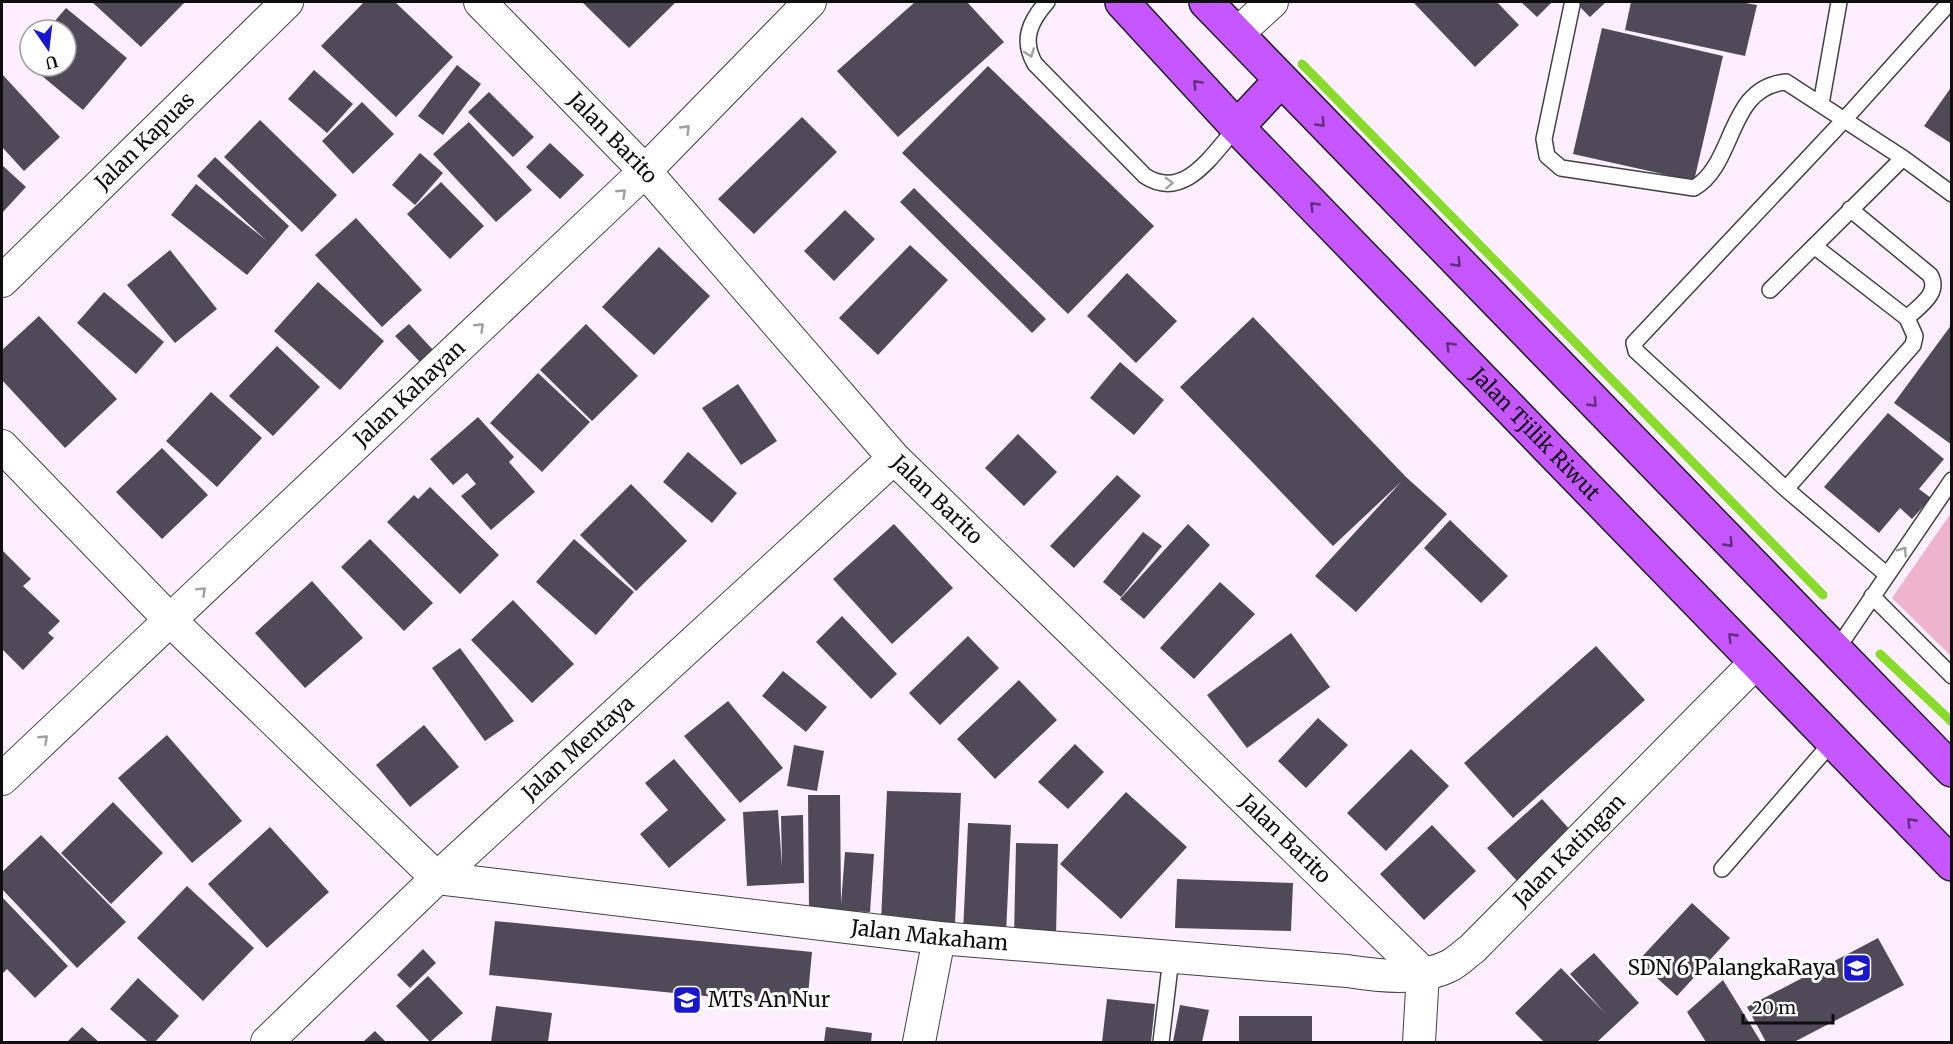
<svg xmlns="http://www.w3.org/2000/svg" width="1953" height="1044" viewBox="0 0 1953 1044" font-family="Merriweather,serif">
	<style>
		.green { fill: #eeb4ce }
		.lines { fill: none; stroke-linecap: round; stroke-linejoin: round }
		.stream { stroke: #8adc2c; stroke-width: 9 }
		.building { fill: #504958 }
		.service-casing { stroke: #414141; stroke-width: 18 }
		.minor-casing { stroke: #414141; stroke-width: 34 }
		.trunk-casing { stroke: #1f1f1f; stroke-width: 36 }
		.service { stroke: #fff; stroke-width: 15 }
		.minor { stroke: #fff; stroke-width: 32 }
		.trunk { stroke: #c656ff; stroke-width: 33 }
		.oneway { stroke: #9f9f9f }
		.oneway2 { stroke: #612e7a }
		.labels { text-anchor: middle; stroke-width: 6; stroke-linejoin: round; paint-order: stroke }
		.street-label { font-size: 21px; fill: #0e0e0e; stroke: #fff }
		.poi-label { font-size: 21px; fill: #0e0e0e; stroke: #fff; text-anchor: end }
	</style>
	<rect width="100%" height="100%" fill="#fdefff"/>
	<path class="green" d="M1951,513V656L1892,598Z"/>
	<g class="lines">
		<path class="stream" d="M1302,64L1823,595
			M1880,654L1952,722"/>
	</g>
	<path class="building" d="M92,2H185L141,47Z
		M364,2H395L453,57L396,117L321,46Z
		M582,2H676L629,48Z
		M915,2H967L1004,42L898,137L837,71Z
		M1413,2H1497L1519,25L1475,67Z
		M1521,2H1552L1537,17Z
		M1575,2H1606L1590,17Z
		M1631,2H1740L1757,5L1745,56L1625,30Z
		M66,8L127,58L83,110L30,66H66V30H47Z
		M1602,28L1723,56L1694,181L1573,154Z
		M30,50V66L22,59Z
		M457,65L481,84L443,135L418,116Z
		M988,66L1154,226L1068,314L902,153Z
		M314,70L353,104L327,133L288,99Z
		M2,74L60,137L24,171L2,147Z
		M1952,86V144L1924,126Z
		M489,92L534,137L513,157L468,112Z
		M362,102L394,134L353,174L322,141Z
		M802,117L837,152L754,234L718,199Z
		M260,120L337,195L302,232L224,157Z
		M469,122L532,190L496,222L433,154Z
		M550,143L584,175L560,199L526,167Z
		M420,153L443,173L415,205L392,185Z
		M215,157L289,226L247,275L171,215L196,184L267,241L197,176Z
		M2,165L26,187L2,213Z
		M441,182L484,226L450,259L407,214Z
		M914,188L1046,319L1032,333L900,202Z
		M845,210L875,239L834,281L804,251Z
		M356,218L422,290L382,327L315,255Z
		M910,245L948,280L878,355L839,318Z
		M659,247L710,296L654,355L602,307Z
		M170,250L217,309L175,343L127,285Z
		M1127,273L1177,321L1136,363L1087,316Z
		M318,282L384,341L340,390L274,331Z
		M104,292L164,342L136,374L77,323Z
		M39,316L117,399L65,448L2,380V350Z
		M1253,317L1406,477L1447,514L1356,612L1315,576L1401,482L1333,546L1180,387Z
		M409,324L435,352L422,364L395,336Z
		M586,324L638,376L592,421L540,370Z
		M1952,324V445L1894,403Z
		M277,346L320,387L273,436L229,396Z
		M1120,362L1164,400L1134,435L1090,398Z
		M538,373L590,422L542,472L490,423Z
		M738,384L777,441L741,465L702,408Z
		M211,392L262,438L217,487L166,441Z
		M1888,413L1944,459L1919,489L1931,498L1912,519L1900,508L1879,533L1824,487Z
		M478,417L514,457L509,462L535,492L491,530L461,496L476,484L467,473L453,485L430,459Z
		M1018,434L1057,472L1024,506L985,468Z
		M162,448L208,495L162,539L116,492Z
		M688,452L737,493L712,523L663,482Z
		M1117,475L1141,496L1074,568L1050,546Z
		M631,484L687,541L636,591L580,535Z
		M430,487L499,555L460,594L387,522L414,495L418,499Z
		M1450,520L1508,576L1481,603L1424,548Z
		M894,524L953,588L892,644L833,579Z
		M1188,524L1210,545L1144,619L1120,599Z
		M1143,532L1162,546L1121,597L1103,582Z
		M370,539L433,603L404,631L341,567Z
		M574,539L634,592L596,635L536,582Z
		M2,550L31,579L23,586L60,621L48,633L54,638L23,670L2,649Z
		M312,581L363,638L305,688L255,633Z
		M1220,582L1255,614L1194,679L1160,648Z
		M513,600L574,664L532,703L471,640Z
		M842,616L897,674L871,699L816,642Z
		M1291,633L1330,687L1247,748L1207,695Z
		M968,636L999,668L940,725L909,693Z
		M1596,646L1645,700L1513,818L1464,763Z
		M460,648L514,721L485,741L432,668Z
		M783,671L827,707L806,732L762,696Z
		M1019,680L1057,720L995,779L957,739Z
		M728,701L783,768L740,803L684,736Z
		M1318,718L1348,745L1306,788L1278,761Z
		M424,725L459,767L410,807L376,765Z
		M167,735L242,821L192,863L118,778Z
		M1075,744L1104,772L1068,809L1038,782Z
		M794,745L824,751L817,791L787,786Z
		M1411,749L1449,786L1386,851L1347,813Z
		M674,759L726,820L669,868L640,834L668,810L645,783Z
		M887,791L961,793L955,924L881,921Z
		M1126,792L1187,847L1121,919L1060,864Z
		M808,795H840L841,904L845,852L874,854L870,912L809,910Z
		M1542,799L1573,833L1518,882L1487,848Z
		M113,802L163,853L111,904L61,853Z
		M778,810L782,867L781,816L803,815L804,883L747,886L743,812Z
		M968,823L1011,825L1006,934L963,933Z
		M1432,825L1476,871L1424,920L1380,874Z
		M270,827L329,892L267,948L208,884Z
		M41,835L126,922L77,968L2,889V872Z
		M1016,843L1058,844L1056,936H1014Z
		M1177,879L1293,883L1291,931L1175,928Z
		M187,886L254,948L203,1001L137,938Z
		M2,897L68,966L35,998L7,969L2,974Z
		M1692,903L1730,938L1677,996L1638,961Z
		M495,921L812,952L807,1006L489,975Z
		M1878,938L1904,985L1794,1042H1766L1747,1007Z
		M423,949L436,963L410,988L397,975Z
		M1594,953L1639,1003L1597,1042H1544L1515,1013L1561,968L1605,1013L1570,974Z
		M428,976L463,1013L430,1042L396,1006Z
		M138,978L179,1016L155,1042H148L110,1009Z
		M1723,980L1761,1042H1706L1687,1012Z
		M1107,999L1155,1004L1151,1042H1102Z
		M1180,1005L1209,1010L1202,1042H1173Z
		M496,1006L552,1013L548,1042H491Z
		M1239,1016H1312V1042H1239Z
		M82,1027L99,1042H67Z
		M826,1027L872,1033L871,1042H824Z
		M375,1031L386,1042H363Z"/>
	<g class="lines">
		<g class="service-casing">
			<path id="service" d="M1047,2C1030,21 1021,40 1035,64L1145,176C1185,202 1213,153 1237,127
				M1572,5L1544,139L1547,156L1561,168L1694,188C1736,164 1727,87 1786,82L1903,158L1952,194
				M1821,104L1839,2
				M1850,209L1930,275C1941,293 1919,306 1907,318
				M1770,290L1903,158
				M1786,489L1913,345L1915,336L1907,318L1814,246
				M1886,574L1786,489L1636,351L1634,343L1844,120L1950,2
				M1872,596L1952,676
				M1835,652L1952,480
				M1722,869L1833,741
				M1161,1042L1171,958"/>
		</g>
		<g class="minor-casing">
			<g id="minor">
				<path id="s1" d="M480,2L645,171L894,458L1423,973"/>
				<path d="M1237,34L1272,2"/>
				<path id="s2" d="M2,281L287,2"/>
				<path d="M2,446L171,621L437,878"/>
				<path id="s3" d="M2,779L645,171L810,2"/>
				<path id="s4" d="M437,878L939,938L1347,971C1379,976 1419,981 1449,966C1457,962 1465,954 1472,949L1756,662"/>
				<path id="s5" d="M267,1042L437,878L894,458"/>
				<path d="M919,1042L939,938"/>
				<path d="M1419,1042L1423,973"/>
			</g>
		</g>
		<g class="trunk-casing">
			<g id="trunk">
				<path id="s6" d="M1122,2L1237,127L1952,864"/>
				<path d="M1206,2L1952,770"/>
				<path d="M1237,127L1280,81"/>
			</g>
		</g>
		<use href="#service" class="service"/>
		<use href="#minor" class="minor"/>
		<use href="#trunk" class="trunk"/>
	</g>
	<defs><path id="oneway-chevron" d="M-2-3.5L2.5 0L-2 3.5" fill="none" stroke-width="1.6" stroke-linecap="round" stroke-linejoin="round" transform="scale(1.5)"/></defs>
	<g class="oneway">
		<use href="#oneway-chevron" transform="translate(1030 53) rotate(69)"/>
		<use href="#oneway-chevron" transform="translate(686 129) rotate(-46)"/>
		<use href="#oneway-chevron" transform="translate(1169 183) rotate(-2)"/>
		<use href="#oneway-chevron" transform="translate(622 193) rotate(-44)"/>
		<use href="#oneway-chevron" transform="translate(480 327) rotate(-44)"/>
		<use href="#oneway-chevron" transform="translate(1903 551) rotate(-55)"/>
		<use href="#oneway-chevron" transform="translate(202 591) rotate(-44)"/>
		<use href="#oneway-chevron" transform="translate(44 739) rotate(-43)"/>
	</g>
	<g class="oneway2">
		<use href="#oneway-chevron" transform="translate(1197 84) rotate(-133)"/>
		<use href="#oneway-chevron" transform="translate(1321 123) rotate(46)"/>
		<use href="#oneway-chevron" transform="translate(1314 206) rotate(-134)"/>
		<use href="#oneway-chevron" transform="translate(1457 263) rotate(46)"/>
		<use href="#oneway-chevron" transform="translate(1450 346) rotate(-134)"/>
		<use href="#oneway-chevron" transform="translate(1593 403) rotate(46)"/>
		<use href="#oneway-chevron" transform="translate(1729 543) rotate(46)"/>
		<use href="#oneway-chevron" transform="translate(1732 637) rotate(-134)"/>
		<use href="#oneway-chevron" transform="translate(1911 822) rotate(-134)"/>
	</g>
	<defs>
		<g id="school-square" transform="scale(1.5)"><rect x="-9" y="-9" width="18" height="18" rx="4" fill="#1a16ce" stroke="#fff"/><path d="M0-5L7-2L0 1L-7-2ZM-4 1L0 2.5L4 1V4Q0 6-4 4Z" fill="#fff"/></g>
	</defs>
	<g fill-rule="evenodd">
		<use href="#school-square" x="1857" y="968"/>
		<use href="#school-square" x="687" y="1000"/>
	</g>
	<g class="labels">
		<g class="street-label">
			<text dy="7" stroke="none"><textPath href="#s1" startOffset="190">Jalan Barito</textPath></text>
			<text dy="7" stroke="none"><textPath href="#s2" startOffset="200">Jalan Kapuas</textPath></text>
			<text dy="7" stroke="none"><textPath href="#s3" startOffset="561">Jalan Kahayan</textPath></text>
			<text dy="7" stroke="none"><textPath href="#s6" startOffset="598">Jalan Tjilik Riwut</textPath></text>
			<text dy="7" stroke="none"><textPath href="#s1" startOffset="676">Jalan Barito</textPath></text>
			<text dy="7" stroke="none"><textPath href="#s5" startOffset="428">Jalan Mentaya</textPath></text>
			<text dy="7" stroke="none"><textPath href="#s1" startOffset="1162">Jalan Barito</textPath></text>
			<text dy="7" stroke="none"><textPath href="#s4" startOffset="1186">Jalan Katingan</textPath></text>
			<text dy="7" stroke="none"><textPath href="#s4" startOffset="496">Jalan Makaham</textPath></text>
		</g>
		<g class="poi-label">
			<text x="1836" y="975">SDN 6 PalangkaRaya</text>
			<text x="708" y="1007" text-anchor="start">MTs An Nur</text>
		</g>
	</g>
	<rect width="1953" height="1044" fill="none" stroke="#0e0e0e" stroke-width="6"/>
	<g transform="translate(48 48) rotate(166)"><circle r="28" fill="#ffffff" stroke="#9f9f9f" stroke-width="1.5"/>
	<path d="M0-4.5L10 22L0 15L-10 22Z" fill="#1a16ce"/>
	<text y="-9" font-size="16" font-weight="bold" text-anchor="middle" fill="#0e0e0e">U</text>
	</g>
	<path d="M1743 1014v9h90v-9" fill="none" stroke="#0e0e0e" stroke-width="3"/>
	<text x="1752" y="1014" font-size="18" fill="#0e0e0e" stroke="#ffffff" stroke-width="4.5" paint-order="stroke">20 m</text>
</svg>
